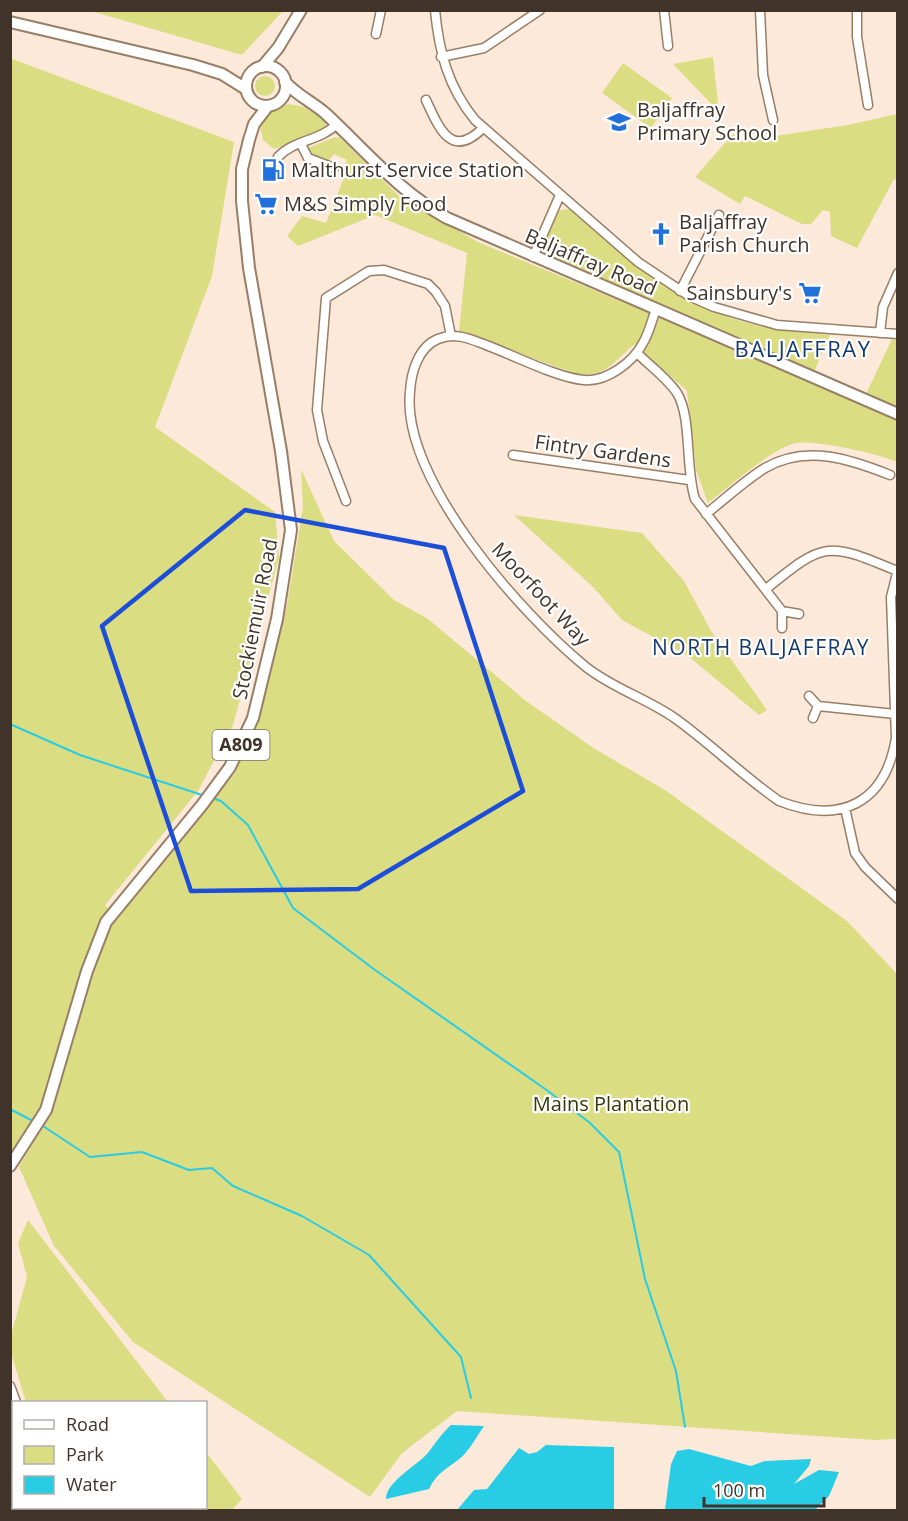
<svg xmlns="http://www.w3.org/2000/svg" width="908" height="1521" viewBox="0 0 908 1521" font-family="'Open Sans',sans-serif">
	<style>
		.green { fill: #dadd82 }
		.water { fill: #29cce5 }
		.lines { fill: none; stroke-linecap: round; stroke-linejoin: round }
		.stream { stroke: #29cce5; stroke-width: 2 }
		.minor-casing { stroke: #997e66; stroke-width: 11 }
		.major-casing { stroke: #997e66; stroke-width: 14 }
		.minor { stroke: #fff; stroke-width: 8 }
		.major { stroke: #fff; stroke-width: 10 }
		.marked { fill: none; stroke: #1d4ed8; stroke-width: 4.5; stroke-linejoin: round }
		.labels { text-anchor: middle; stroke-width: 4.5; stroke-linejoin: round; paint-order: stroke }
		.shield { fill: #fff; stroke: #79716a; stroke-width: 1.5 }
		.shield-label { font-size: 18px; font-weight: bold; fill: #40342a }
		.poi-label { font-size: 20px; fill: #40342a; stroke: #fff; text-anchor: start }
		.street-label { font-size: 20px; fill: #40342a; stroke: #fff }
		.park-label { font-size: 20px; fill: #37370a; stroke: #fff }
		.neighbourhood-label { font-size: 21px; letter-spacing: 1.5px; fill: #153a6e; stroke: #fff }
		.quarter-label { font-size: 22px; letter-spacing: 1.5px; fill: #153a6e; stroke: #fff }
	</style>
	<rect width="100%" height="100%" fill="#fce9da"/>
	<path class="green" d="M91,11L283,10V11L242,55Z
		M713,57L719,112L673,64Z
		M10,58L234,142L212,276L155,427L275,512L279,558L233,725L198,791L105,905L115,914L235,773L251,735L287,605L303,507L301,469L334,541L394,600L428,619L526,701L595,749L665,790L847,921L897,974L898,1271L895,1275L898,1277L897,1439L875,1440L457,1411L402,1453L370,1497L133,1342L54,1246L19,1167L36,1136L10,1157Z
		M623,63L672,98L651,128L602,93Z
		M255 86a10 10 0 1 1 20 0a10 10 0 1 1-20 0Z
		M289,104L304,107L325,120L326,127L322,131L274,149L263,140L260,127L271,109Z
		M897,114V180L894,179L857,248L831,236L830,212L823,210L811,224H802L745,196L740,204L695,177L733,134L742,141L848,125Z
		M335,137L340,138L400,197L478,242L642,310L647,298L548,257L542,247L556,211L569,209C623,255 674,302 744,322C772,330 801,332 830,335L814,372L866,394L892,339L897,340V462C878,454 817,440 797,443C776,445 726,489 708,503L696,470L687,391L635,344C614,360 605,381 573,373L459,331L467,253L375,215L298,246L287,236L302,216L326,223L343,180L339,178L347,160L334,154L328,161L310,154L308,148Z
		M514,515L642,533L684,581L711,631L767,710L759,715L688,656L622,620L593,587Z
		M28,1220L168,1402H26L11,1353L10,1339L27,1277L18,1243Z
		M206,1452L242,1499L232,1510H61L60,1508H206Z"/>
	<path class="water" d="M451,1425L484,1426C477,1436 468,1453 458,1460C446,1469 436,1474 429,1489L386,1499C386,1482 416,1466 427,1454C435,1444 441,1434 451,1425Z
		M546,1445L614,1447V1510H457L474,1490L487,1489L519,1448L529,1454L537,1452Z
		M689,1449L751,1466L765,1461L811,1459L809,1466L794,1484L819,1470L839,1472L829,1496L815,1510H665L671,1464L677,1451Z"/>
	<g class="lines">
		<path class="stream" d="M10,724L80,755L202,795
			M215,799L221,801L248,825L293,908L375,970L548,1091L590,1123L619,1152L645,1279L676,1371L685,1427
			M10,1109L31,1120
			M43,1126L90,1157L142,1152L189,1170L212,1168L233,1186L302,1216L369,1255L461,1357L471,1398"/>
		<g class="minor-casing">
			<path id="minor" d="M435,10C439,52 448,87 475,120L638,262L689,296L714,307L777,325L898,334
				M664,10L668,46
				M760,10L763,75L773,120
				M857,10V37L868,105
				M376,34L381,10
				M441,57L484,48L540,10
				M426,100C439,128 451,160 483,128
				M301,144L308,158L334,168
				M278,157C293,140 320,141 337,124
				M533,257L560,195
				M680,291L719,215
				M656,309C652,320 649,333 643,343C633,362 607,382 584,380C558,378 513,355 486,345C470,339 456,332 438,339C418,347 411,373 410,392C401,479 522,615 586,667C614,689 648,699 676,719C712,745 743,776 779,801C840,825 885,804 896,738L891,597L898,569
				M880,333L883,307L898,273
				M637,353C649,365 667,378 677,393C692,417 685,468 695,499L782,611V628
				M513,455L689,480
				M346,501L323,441L317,410L326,298L369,271L384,270L428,284L436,292L445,306L451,336
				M706,514C725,499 744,481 765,468C806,444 850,459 890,475
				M766,589C824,542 826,541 897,571
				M782,611L799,614
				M809,696L818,706L895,714
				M813,718L818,706
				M845,808L855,853L865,867L898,899
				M10,1386L16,1402
				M48,1508L49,1510"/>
		</g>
		<g class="major-casing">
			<path id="major" d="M10,22L193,65L222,74L246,89
				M246 86a20 20 0 1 1 40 0a20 20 0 1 1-40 0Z
				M262,67L278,48L301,10
				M285,82C298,96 311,101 325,113C365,150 398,191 447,218L898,414
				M10,1166L46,1110L87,971L106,922L202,805L230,767L253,718L277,619L291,530L281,451L249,268L242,201V169L249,140L254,124L268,106"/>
		</g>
		<use href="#minor" class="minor"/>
		<use href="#major" class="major"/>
	</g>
	<path class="marked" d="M245,510L444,548L523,791L358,889L191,891L102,626Z"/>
	<defs>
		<g id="school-bare" transform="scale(1.8)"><path d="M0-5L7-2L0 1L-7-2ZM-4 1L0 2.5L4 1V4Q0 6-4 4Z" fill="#2170db" stroke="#fff" stroke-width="2.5" paint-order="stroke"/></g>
		<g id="fuel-bare" transform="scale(1.8)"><path d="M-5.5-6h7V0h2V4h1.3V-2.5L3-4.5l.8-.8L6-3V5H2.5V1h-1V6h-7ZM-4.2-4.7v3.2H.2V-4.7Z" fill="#2170db" stroke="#fff" stroke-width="2.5" paint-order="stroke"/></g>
		<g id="supermarket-bare" transform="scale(1.8)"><path d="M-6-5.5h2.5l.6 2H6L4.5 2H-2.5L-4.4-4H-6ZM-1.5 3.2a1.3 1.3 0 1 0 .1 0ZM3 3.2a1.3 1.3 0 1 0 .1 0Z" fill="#2170db" stroke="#fff" stroke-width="2.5" paint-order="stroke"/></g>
		<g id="church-bare" transform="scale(1.8)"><path d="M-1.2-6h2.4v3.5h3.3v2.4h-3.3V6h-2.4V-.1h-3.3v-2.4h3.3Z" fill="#2170db" stroke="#fff" stroke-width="2.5" paint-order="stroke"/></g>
	</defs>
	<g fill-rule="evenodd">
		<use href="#school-bare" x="619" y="122"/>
		<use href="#fuel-bare" x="273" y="170"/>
		<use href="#supermarket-bare" x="266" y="204"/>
		<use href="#church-bare" x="661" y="234"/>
		<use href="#supermarket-bare" x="810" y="293"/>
	</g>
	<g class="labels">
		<rect class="shield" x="212.5" y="730" width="57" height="30" rx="4.5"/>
		<g class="shield-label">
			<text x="241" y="751">A809</text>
		</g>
		<g class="poi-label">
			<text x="637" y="117">Baljaffray<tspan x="637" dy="23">Primary School</tspan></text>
			<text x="291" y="177">Malthurst Service Station</text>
			<text x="284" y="211">M&amp;S Simply Food</text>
			<text x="679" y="229">Baljaffray<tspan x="679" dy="23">Parish Church</tspan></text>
			<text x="792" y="300" text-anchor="end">Sainsbury's</text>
		</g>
		<g class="street-label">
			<text transform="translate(591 262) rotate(23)" y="7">Baljaffray Road</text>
			<text transform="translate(603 451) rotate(8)" y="7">Fintry Gardens</text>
			<text transform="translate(541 594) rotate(47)" y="7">Moorfoot Way</text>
			<text transform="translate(255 619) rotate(-79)" y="7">Stockiemuir Road</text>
		</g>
		<g class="park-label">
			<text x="611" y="1111">Mains Plantation</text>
		</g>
		<g class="neighbourhood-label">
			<text x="761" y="655">NORTH BALJAFFRAY</text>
		</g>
		<g class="quarter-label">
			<text x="803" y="357">BALJAFFRAY</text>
		</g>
	</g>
	<rect width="908" height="1521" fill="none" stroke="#40342a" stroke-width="24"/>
	<rect x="12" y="1401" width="195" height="108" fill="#ffffff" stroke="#b3aeaa" stroke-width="1.5"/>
	<rect x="24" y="1420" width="30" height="9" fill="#ffffff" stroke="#b3aeaa" stroke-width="1.5"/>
	<text x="66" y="1431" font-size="18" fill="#40342a">Road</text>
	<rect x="24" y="1446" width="30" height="18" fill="#dadd82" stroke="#b3aeaa" stroke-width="1.5"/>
	<text x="66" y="1461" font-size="18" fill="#40342a">Park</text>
	<rect x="24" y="1476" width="30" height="18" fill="#29cce5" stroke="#b3aeaa" stroke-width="1.5"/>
	<text x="66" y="1491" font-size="18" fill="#40342a">Water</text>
	<path d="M704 1497v9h120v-9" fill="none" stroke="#40342a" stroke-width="3"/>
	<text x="713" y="1497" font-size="18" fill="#40342a" stroke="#ffffff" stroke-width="4.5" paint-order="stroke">100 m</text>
</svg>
